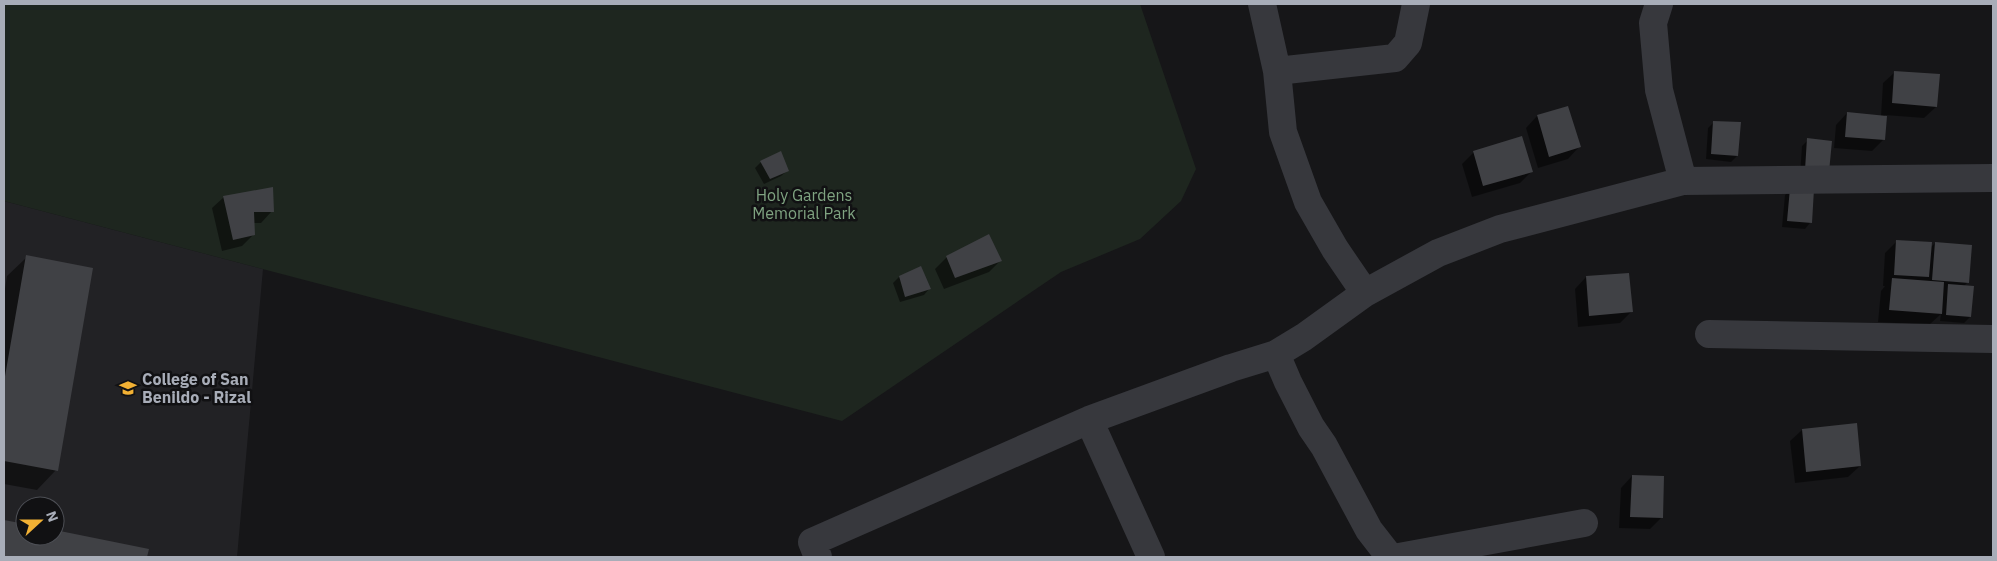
<svg xmlns="http://www.w3.org/2000/svg" width="1997" height="561" viewBox="0 0 1997 561" font-family="'IBM Plex Sans',sans-serif">
	<style>
		.built { fill: #222225; fill-rule: evenodd }
		.green { fill: #1e261f }
		.shadow { fill: #0007 }
		.building { fill: #404145 }
		.lines { fill: none; stroke-linecap: round; stroke-linejoin: round }
		.street { stroke: #37383d; stroke-width: 28 }
		.labels { text-anchor: middle; stroke-width: 5; stroke-linejoin: round; paint-order: stroke }
		.park-label { font-size: 16px; fill: #7fa381; stroke: #111113 }
		.poi-label { font-size: 16px; font-weight: bold; fill: #a8adb8; stroke: #111113; text-anchor: start }
	</style>
	<rect width="100%" height="100%" fill="#161618"/>
	<path class="built" d="M4,201L263,269L237,557H4ZM25,506H55V536H25Z"/>
	<path class="green" d="M4,4H1140L1196,169L1181,201L1140,239L1061,272L842,421L4,201Z"/>
	<path class="shadow" d="M1895,72L1936,107L1924,118L1885,115L1883,140L1872,151L1834,148L1836,125L1847,113L1881,116L1883,83Z
		M1568,107L1579,147L1568,159L1538,168L1526,128L1537,116Z
		M1714,122L1737,156L1731,162L1706,159L1708,128Z
		M1808,140L1830,142L1800,175L1802,146Z
		M1474,152L1532,171L1520,183L1472,197L1462,164Z
		M761,162L787,171L781,176L764,184L755,168Z
		M1791,189L1810,223L1805,229L1782,227L1785,195Z
		M224,197L272,211L261,223H253L254,234L242,246L222,251L212,208Z
		M1897,241L1930,248L1935,243L1968,282L1964,286L1970,317L1964,323L1940,321L1941,314L1929,325L1878,322L1881,291L1885,286H1883L1885,253Z
		M27,257L56,470L37,490L4,484V295L7,276Z
		M947,257L1000,261L989,272L944,289L935,269Z
		M899,277L929,289L924,295L900,302L893,283Z
		M1586,277L1631,312L1620,323L1578,327L1575,289Z
		M1802,430L1860,466L1848,477L1795,483L1790,441Z
		M1632,476L1662,517L1650,529L1619,528L1621,488Z
		M4,521L25,525V536H55V531L147,550L146,557H4Z"/>
	<path class="building" d="M1894,71L1940,74L1937,107L1892,103Z
		M1568,106L1581,147L1549,157L1537,115Z
		M1847,112L1887,116L1885,140L1845,137Z
		M1713,121L1741,122L1738,156L1711,154Z
		M1522,136L1533,172L1483,186L1473,151Z
		M1807,138L1832,141L1829,172L1805,170Z
		M781,151L789,171L770,179L760,161Z
		M273,187L274,212H254L255,235L233,240L223,196Z
		M1790,188L1814,189L1812,223L1787,221Z
		M989,234L1002,261L955,278L946,256Z
		M1896,240L1932,242L1929,277L1894,275Z
		M1935,242L1972,245L1969,283L1932,280Z
		M26,255L93,268L58,471L4,461V382Z
		M921,266L931,289L905,297L899,276Z
		M1629,273L1633,312L1589,316L1586,276Z
		M1892,278L1944,282L1942,314L1889,310Z
		M1948,284L1974,286L1971,317L1946,315Z
		M1857,423L1861,466L1806,472L1802,429Z
		M1632,475L1664,476L1663,518L1630,517Z
		M4,520L25,524V536H55V530L149,549L147,557H4Z"/>
	<g class="lines">
		<path class="street" d="M1262,4L1277,71
			M1659,4L1653,23L1659,90L1683,181
			M1365,293L1335,249L1308,202L1283,132L1277,71L1395,58L1408,43L1416,4
			M1709,334L1993,339
			M1276,354L1288,382L1311,427L1324,446L1369,530L1390,557
			M1089,420L1151,557
			M818,557L812,542L1089,420L1231,368L1276,354L1304,337L1365,293L1438,253L1500,229L1683,181L1993,178
			M1399,557L1584,523"/>
	</g>
	<defs>
		<g id="university-bare" transform="scale(1.35)"><path d="M0-5L7-2L0 1L-7-2ZM-4 1L0 2.5L4 1V4Q0 6-4 4Z" fill="#f2b134" stroke="#111113" stroke-width="2.5" paint-order="stroke"/></g>
	</defs>
	<g fill-rule="evenodd">
		<use href="#university-bare" x="128" y="388"/>
	</g>
	<g class="labels">
		<g class="park-label">
			<text x="804" y="201">Holy Gardens<tspan x="804" dy="18">Memorial Park</tspan></text>
		</g>
		<g class="poi-label">
			<text x="142" y="385">College of San<tspan x="142" dy="18">Benildo - Rizal</tspan></text>
		</g>
	</g>
	<rect width="1997" height="561" fill="none" stroke="#a8adb8" stroke-width="10"/>
	<g transform="translate(40 521) rotate(69)"><circle r="24" fill="#111113" stroke="#4d4f55"/>
	<path d="M0-4L9 19L0 12L-9 19Z" fill="#f2b134"/>
	<text y="-8" font-size="14" font-weight="bold" text-anchor="middle" fill="#a8adb8">N</text>
	</g>
</svg>
